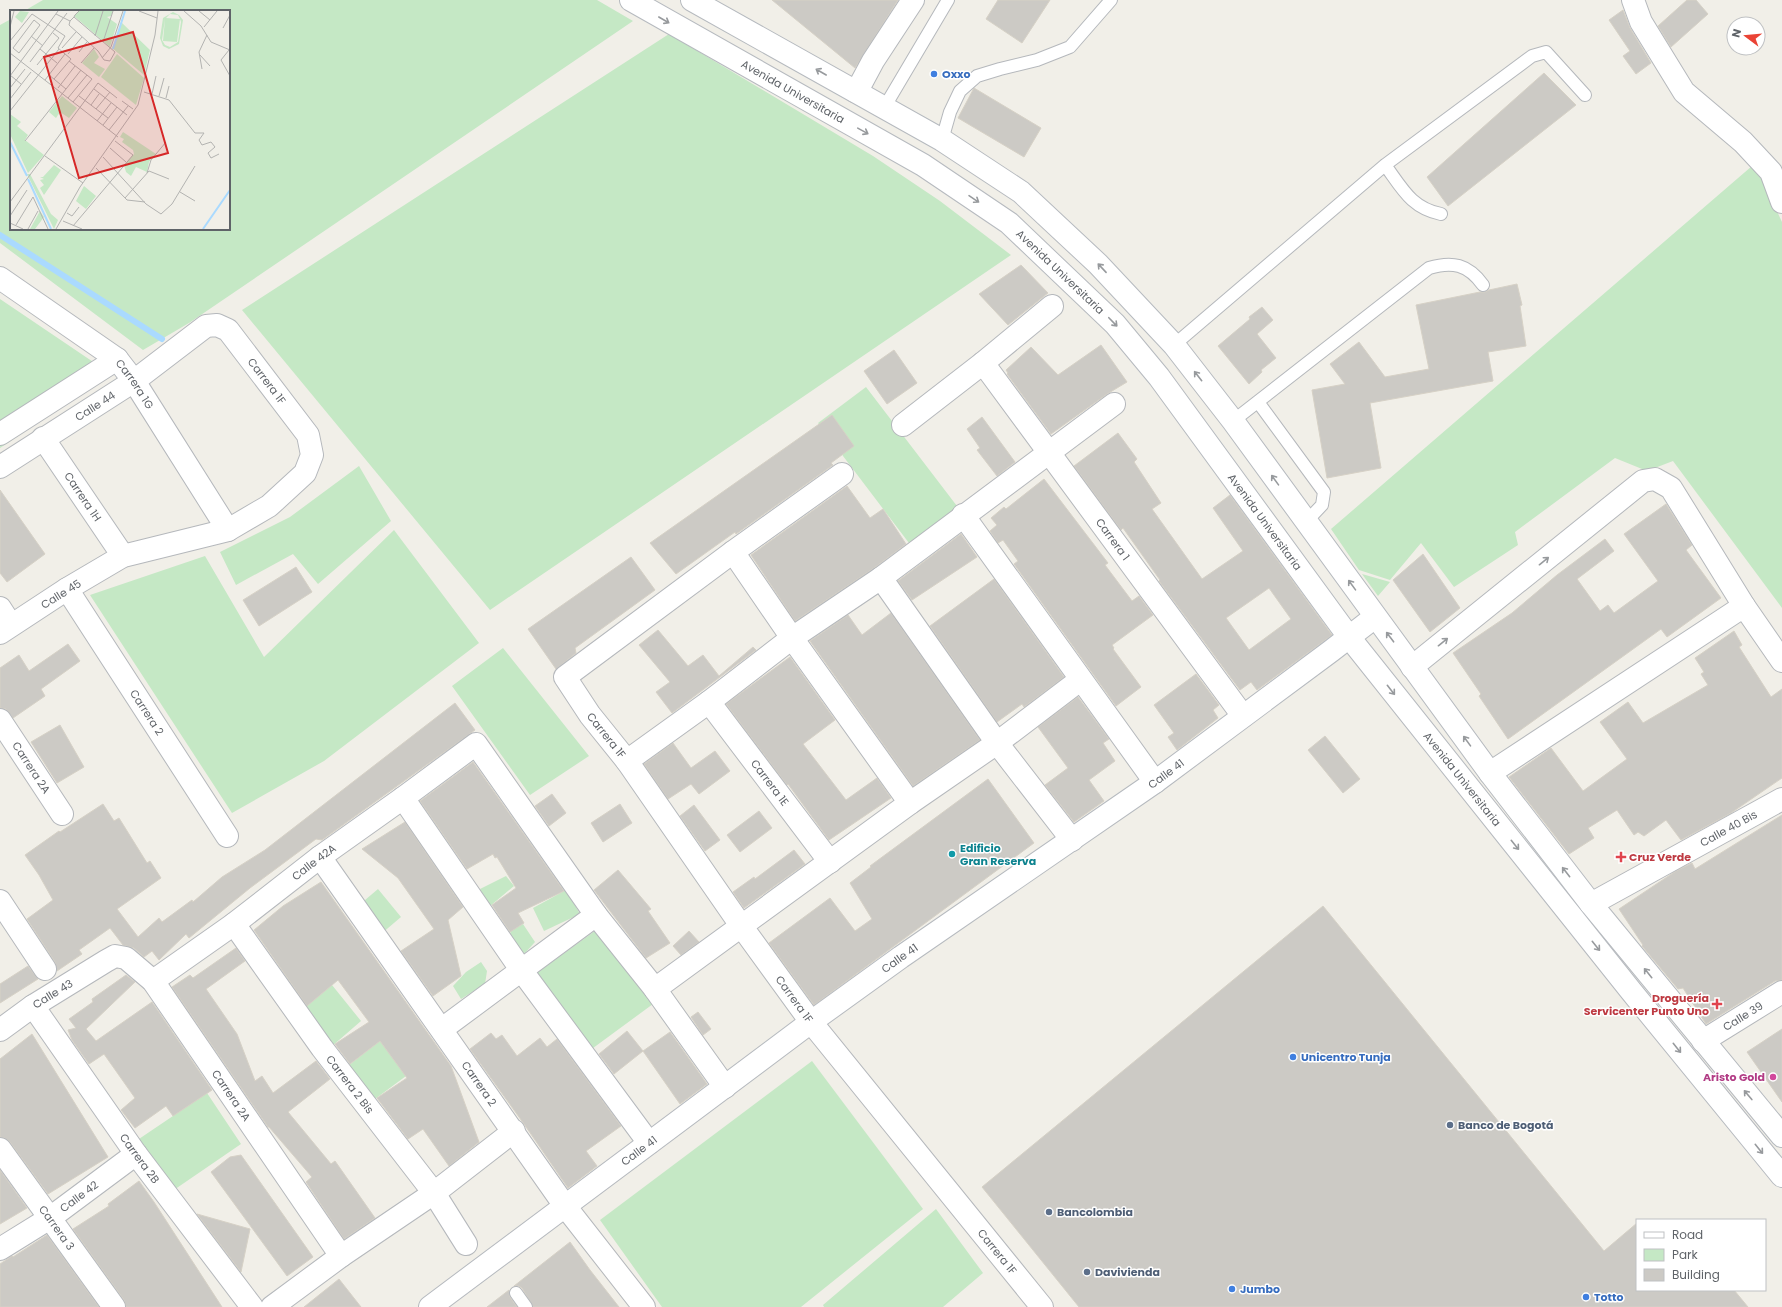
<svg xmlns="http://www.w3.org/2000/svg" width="1782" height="1307" viewBox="0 0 1782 1307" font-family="Poppins,sans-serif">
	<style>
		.green { fill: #c5e8c5 }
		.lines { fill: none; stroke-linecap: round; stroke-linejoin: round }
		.stream { stroke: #aadaff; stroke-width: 6 }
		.building { fill: #cccac5; stroke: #d6d1c6; fill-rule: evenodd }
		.lane-casing { stroke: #b5b8bc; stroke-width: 14 }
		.street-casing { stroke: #b5b8bc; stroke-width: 24 }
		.secondary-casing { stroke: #b6babf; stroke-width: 24 }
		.lane { stroke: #fff; stroke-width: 12 }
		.street { stroke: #fff; stroke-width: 22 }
		.secondary { stroke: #fff; stroke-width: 22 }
		.oneway { stroke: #979a9d }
		.shop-dot { fill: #3f7fe0; stroke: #fff; stroke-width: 1.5 }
		.culture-dot { fill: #0f9aa8; stroke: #fff; stroke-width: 1.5 }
		.health-dot { fill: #e0444e; stroke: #fff; stroke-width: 1.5 }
		.hotel-dot { fill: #d1479c; stroke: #fff; stroke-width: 1.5 }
		.service-dot { fill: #5c6f8a; stroke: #fff; stroke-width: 1.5 }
		.labels { text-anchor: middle; stroke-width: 3; stroke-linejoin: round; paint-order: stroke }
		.shop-label { font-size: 11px; font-weight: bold; fill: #366cbe; stroke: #fff; text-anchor: start }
		.street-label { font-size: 11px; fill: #5f6368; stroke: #fff }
		.culture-label { font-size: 11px; font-weight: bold; fill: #0d838f; stroke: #fff; text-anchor: start }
		.health-label { font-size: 11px; font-weight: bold; fill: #be3a42; stroke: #fff; text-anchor: start }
		.hotel-label { font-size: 11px; font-weight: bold; fill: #b23c85; stroke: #fff; text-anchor: end }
		.service-label { font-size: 11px; font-weight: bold; fill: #4e5e75; stroke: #fff; text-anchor: start }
		.inset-river { fill: none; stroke: #aadaff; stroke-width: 2 }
		.inset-road { fill: none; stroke: #b3b3b1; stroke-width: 1 }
		.view { fill: #d62828; fill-opacity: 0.15; stroke: #d62828; stroke-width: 2 }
		.inset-edge { fill: none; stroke: #5f6368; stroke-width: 2 }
	</style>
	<rect width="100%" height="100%" fill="#f1efe8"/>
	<path class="green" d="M43,0H597L633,21L189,323L143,350L0,243V25L11,19V229H229V11H24Z
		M669,34L873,156L940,201L1011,255L490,610L242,310Z
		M1752,166L1766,181L1773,203L1782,222V608L1673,461L1647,471L1615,458L1515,532L1518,545L1454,587L1421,543L1390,580L1359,570L1331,529Z
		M0,299L111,374L0,448Z
		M866,387L960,510L912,547L818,423Z
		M359,466L391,521L318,584L293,554L236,585L220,552L290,517Z
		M394,530L479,643L324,761L232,813L90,595L205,556L264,657Z
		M1362,574L1390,582L1378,596Z
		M503,648L589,756L530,795L452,686Z
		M506,876L514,886L489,907L480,889Z
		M378,889L401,917L381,934L358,906Z
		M566,890L580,914L544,931L533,908Z
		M523,924L535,942L525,953L520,952L508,939L511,931Z
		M599,928L653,1004L589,1051L534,975Z
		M481,962L487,971L485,984L461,999L453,986L466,972Z
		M332,985L361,1021L331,1047L301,1011Z
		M380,1041L406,1076L375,1099L344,1069Z
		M812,1061L923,1209L801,1307H662L600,1220Z
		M207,1093L241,1144L168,1194L133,1143Z
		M936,1209L983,1273L943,1307H824L823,1305Z"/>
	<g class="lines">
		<path class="stream" d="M0,235L162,339"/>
	</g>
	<path class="building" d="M772,0H898L855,68Z
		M998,0H1050L1022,43L986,19Z
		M1687,0H1696L1708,14L1671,47L1658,26Z
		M1623,10L1630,28L1651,63L1636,74L1623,56L1630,51L1609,20Z
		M1544,73L1576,105L1448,206L1427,177Z
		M974,88L1041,128L1024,157L958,118Z
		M1021,265L1048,293L1008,325L979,294Z
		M1517,284L1522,305L1520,306L1526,346L1488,352L1493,381L1370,403L1381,468L1327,478L1312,390L1345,384L1330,364L1359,342L1385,377L1429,369L1416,305L1480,292H1485L1489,290Z
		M1262,307L1273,320L1257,334L1276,358L1261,370L1262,372L1249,384L1218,346L1250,319L1249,317Z
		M1101,345L1127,382L1107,394L1051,434L1007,374L1008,373L1006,370L1031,347L1058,375Z
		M894,350L917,383L887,404L864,371Z
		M832,415L854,446L831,463L833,465L736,534L735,532L676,574L650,543Z
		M982,417L1015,462L997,476L977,450L980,448L967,429Z
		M1118,433L1137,459L1134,462L1161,503L1152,509L1202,579L1243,551L1213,508L1230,495L1332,635L1257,690L1251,682L1240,690L1159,581L1160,580L1123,528L1121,530L1074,466ZM1269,588L1291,619L1249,650L1226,618Z
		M1044,479L1108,563L1105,565L1132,601L1139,596L1153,615L1112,645L1114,648L1113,649L1141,687L1116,706L1014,564L1018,561L1003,540L998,543L990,531L997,525L991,518L1004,507L1006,509Z
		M847,486L870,518L883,509L906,544L874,568L795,621L751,555Z
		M0,490L45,554L7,582L0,573Z
		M1666,504L1692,545L1686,550L1721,598L1667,637L1661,629L1508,739L1479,696L1481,694L1453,653L1512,613L1557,575L1605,539L1614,551L1577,579L1600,611L1608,605L1614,613L1658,581L1624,534Z
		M961,534L977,557L912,600L898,581Z
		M1423,554L1460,608L1430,632L1393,580Z
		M631,557L655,590L575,648L576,653L556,669L528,629Z
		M296,567L312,592L259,626L243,600Z
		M994,579L1064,677L1024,707L1022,704L997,722L930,626Z
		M891,613L980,740L913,786L810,641L848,615L862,635Z
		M658,630L688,666L703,655L719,676L753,647L756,650L672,713L656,692L670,682L639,645Z
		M1734,631L1742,645L1739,647L1771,697L1782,689V778L1731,813L1681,840L1666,820L1644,836L1638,832L1634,835L1617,810L1588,828L1594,838L1569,854L1509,777L1551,748L1583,791L1627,759L1600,722L1628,702L1643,723L1708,685L1701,674L1704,672L1695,658Z
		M68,644L80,661L41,689L45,696L13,718L6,709L0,708V668L19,655L29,671Z
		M790,657L835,720L803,744L846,800L877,778L891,798L829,840L788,784L787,785L726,704Z
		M1196,674L1219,705L1213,710L1218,718L1177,750L1168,737L1174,733L1154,705Z
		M1078,697L1109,739L1103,743L1115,761L1089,780L1104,801L1074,822L1045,785L1068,768L1038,727Z
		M455,703L475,730L322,840L316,839L250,888L189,938L186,934L159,960L152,951L144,957L134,948L123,945L110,928L79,950L82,954L57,971L55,962L27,919L53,900L39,875L25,855L59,831L60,832L103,804L114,821L119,818L147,863L150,861L161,878L117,909L138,937L159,918L162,922L192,900L193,902L222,877L265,850Z
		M60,725L84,767L57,783L31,742Z
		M1325,736L1360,779L1343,793L1308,750Z
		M673,743L691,768L715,751L730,771L699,794L691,784L668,799L644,764Z
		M473,762L564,891L518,913L524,923L510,932L492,905L516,888L497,857L495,858L493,854L467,869L420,801Z
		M988,779L1034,843L814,1005L769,943L830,898L855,931L872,919L850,883L871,867L870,866Z
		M552,794L566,813L549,826L535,806Z
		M620,804L632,823L603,842L591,823Z
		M694,805L720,840L705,851L680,816Z
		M759,811L772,828L740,852L727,835Z
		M1782,815V980L1775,981L1706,1024L1683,988L1678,989L1642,946L1643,945L1619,909L1676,871L1692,863L1695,869Z
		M405,822L463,907L448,920L461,976L433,996L401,951L434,929L398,878L362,849Z
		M794,850L805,864L744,908L733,892L754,877L755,879Z
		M618,870L651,909L648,911L670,943L646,958L594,890Z
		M321,882L451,1066L479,1142L449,1166L423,1129L408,1139L377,1098L407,1078L380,1041L350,1064L335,1044L369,1022L338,980L307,1006L254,930L283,906Z
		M1323,906L1604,1251L1637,1223V1290H1734L1748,1307H1079L982,1187Z
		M689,931L699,942L681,955L673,946Z
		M236,948L245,961L206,989L237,1034L255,1081L262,1076L273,1093L316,1061L330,1079L288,1112L331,1164L335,1161L375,1218L344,1239L306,1182L312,1177L269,1127H268L172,987L190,975L193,978Z
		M28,966L38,979L0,1003V984Z
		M126,975L135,982L86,1029L96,1041L152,1002L212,1090L173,1116L166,1106L135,1128L121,1110L135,1098L104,1054L89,1064L72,1040L68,1030L76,1028L69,1019L93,1002L92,999Z
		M698,1012L711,1029L703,1035L691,1017Z
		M1782,1029V1102L1747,1052Z
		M627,1031L643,1051L614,1074L599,1054Z
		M670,1032L707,1084L680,1104L643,1051Z
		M491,1033L496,1039L502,1035L517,1056L540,1038L547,1047L557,1039L621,1126L586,1151L597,1166L568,1188L524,1124L470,1049Z
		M32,1034L108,1157L48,1194L10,1142L5,1138L0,1137V1059Z
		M241,1155L313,1257L287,1276L211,1172L230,1157Z
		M0,1170L27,1208L0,1224Z
		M139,1181L154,1202L222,1307H126L124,1300L73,1229L109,1206L108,1204Z
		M197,1214L250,1229L241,1272Z
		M47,1235L99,1307H0V1264L12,1256L13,1257Z
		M570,1242L590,1270L619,1307H533L522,1288L519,1286H514Z
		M339,1279L361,1307H304Z
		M509,1290L510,1297L517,1307H487Z"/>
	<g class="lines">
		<g class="lane-casing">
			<path id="lane" d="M884,108L948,0
				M942,140L950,112L960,91L977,76L1000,69L1037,60L1070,47L1111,0
				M1385,165C1402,188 1411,208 1441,214
				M1174,345L1385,165L1532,56L1546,52L1585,95
				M1258,402L1324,492L1322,505L1306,522
				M1233,421L1429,268C1452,261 1468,264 1483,285
				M516,1293L526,1307"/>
		</g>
		<g class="street-casing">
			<g id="street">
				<path d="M1633,0L1641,22L1684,92L1743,142L1771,172L1782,202"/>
				<path d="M855,91L858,89L873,61L913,0"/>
				<path id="s1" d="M0,278L117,359L134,381L228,530"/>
				<path id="s2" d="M983,363L1243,716"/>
				<path d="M903,425L983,363L1052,306"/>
				<path d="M0,434L117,359"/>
				<path id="s3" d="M43,438L123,556"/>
				<path id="s4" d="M0,467L134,381L206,326L217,325L228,330L308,435L312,455L305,473L269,506L228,530L123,556L67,589L0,633"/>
				<path id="s5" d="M842,474L733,552L565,677L590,715L627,761L742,927L811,1022L1042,1307"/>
				<path d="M963,515L1155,782"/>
				<path d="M733,552L792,638L910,803"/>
				<path d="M881,578L997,743L1072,840"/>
				<path id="s6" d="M67,589L227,836"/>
				<path d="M0,608L11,625"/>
				<path d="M1412,667L1643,481L1655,479L1671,488L1744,606L1782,661"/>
				<path id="s7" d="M709,702L830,862"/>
				<path id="s8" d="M0,720L62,814"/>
				<path d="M627,761L709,702L792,638L881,578L1114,404"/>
				<path d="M1490,773L1744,606"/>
				<path d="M403,798L522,971L649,1143"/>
				<path id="s9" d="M320,857L565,1206L644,1307"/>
				<path d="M0,901L45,969"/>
				<path id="s10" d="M1591,904L1782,799"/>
				<path id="s11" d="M234,924L322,1048L434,1193L466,1244"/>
				<path id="s12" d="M153,981L234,924L320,857L403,798L476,744L596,915L655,989L725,1087"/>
				<path d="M655,989L910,803L997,743L1080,680"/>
				<path id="s13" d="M33,1006L136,1154L252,1307"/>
				<path d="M442,1029L596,915"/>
				<path id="s14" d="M0,1030L33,1006L106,961L115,956L126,958L153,981L341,1256"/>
				<path id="s15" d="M1703,1041L1782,992"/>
				<path id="s16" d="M0,1149L114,1307"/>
				<path id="s17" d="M0,1249L50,1218L136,1154"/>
				<path d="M272,1307L341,1256L434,1193L514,1131"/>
			</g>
		</g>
		<g class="secondary-casing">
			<g id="secondary">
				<path id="s18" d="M631,0L923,165L1009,223L1115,324L1159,377L1349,637L1631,991L1782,1176"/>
				<path d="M692,0L942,140L1021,192L1098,264L1174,345L1233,421L1490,773L1591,904L1782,1136"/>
				<path id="s19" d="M430,1307L811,1022L901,957L1155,782L1331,651L1375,617"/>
			</g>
		</g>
		<use href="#lane" class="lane"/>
		<use href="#street" class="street"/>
		<use href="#secondary" class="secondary"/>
	</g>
	<defs><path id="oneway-shaft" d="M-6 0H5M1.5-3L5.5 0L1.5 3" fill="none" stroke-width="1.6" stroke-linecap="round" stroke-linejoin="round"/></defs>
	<g class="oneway">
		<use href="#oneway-shaft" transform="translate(664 20) rotate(30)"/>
		<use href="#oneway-shaft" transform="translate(821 72) rotate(-150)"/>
		<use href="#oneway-shaft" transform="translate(863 131) rotate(29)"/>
		<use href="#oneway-shaft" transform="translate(974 199) rotate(34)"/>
		<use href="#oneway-shaft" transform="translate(1102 268) rotate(-133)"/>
		<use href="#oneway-shaft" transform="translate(1113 322) rotate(46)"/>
		<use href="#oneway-shaft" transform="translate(1198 376) rotate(-128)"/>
		<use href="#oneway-shaft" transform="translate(1275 480) rotate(-126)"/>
		<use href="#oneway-shaft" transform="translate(1544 561) rotate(-39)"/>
		<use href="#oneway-shaft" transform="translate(1352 585) rotate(-126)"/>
		<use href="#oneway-shaft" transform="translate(1390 637) rotate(-127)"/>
		<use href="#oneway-shaft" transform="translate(1443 642) rotate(-39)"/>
		<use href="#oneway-shaft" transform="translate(1391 690) rotate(52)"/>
		<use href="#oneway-shaft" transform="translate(1467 741) rotate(-126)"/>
		<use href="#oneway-shaft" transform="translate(1515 845) rotate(51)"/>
		<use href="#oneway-shaft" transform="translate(1566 872) rotate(-128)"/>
		<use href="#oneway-shaft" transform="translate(1596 946) rotate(51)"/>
		<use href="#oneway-shaft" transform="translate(1648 973) rotate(-129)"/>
		<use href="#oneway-shaft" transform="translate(1677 1048) rotate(51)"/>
		<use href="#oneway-shaft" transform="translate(1748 1095) rotate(-130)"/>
		<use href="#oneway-shaft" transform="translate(1759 1149) rotate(51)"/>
	</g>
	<g class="shop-dot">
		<circle cx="934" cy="74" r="4"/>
		<circle cx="1293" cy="1057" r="4"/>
		<circle cx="1232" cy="1289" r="4"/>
		<circle cx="1586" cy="1297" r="4"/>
	</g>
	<circle class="culture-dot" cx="952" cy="854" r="4"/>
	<g class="health-dot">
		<path d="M1619 851h4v4h4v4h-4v4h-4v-4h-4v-4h4z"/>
		<path d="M1715 998h4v4h4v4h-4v4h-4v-4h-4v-4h4z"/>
	</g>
	<circle class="hotel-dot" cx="1773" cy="1077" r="4"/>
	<g class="service-dot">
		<circle cx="1450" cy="1125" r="4"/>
		<circle cx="1049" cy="1212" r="4"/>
		<circle cx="1087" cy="1272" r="4"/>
	</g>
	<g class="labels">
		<g class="shop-label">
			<text x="942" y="78">Oxxo</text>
			<text x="1301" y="1061">Unicentro Tunja</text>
			<text x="1240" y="1293">Jumbo</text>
			<text x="1594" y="1301">Totto</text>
		</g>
		<g class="street-label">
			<text dy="4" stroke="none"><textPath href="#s18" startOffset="186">Avenida Universitaria</textPath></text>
			<text dy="4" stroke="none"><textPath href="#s18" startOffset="510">Avenida Universitaria</textPath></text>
			<text dy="4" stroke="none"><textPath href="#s4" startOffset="337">Carrera 1F</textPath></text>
			<text dy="4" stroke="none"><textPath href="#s1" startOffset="173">Carrera 1G</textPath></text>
			<text dy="4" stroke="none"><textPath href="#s4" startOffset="113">Calle 44</textPath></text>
			<text dy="4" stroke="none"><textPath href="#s3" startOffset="71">Carrera 1H</textPath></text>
			<text dy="4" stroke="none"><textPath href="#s18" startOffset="834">Avenida Universitaria</textPath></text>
			<text dy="4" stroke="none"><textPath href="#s2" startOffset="219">Carrera 1</textPath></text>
			<text transform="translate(61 594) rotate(-32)" y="4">Calle 45</text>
			<text dy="4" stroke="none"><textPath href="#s6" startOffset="147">Carrera 2</textPath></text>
			<text dy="4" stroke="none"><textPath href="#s5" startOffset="415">Carrera 1F</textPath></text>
			<text dy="4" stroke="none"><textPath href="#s8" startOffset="57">Carrera 2A</textPath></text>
			<text dy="4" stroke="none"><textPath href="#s19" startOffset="909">Calle 41</textPath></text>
			<text dy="4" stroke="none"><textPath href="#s18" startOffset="1158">Avenida Universitaria</textPath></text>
			<text dy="4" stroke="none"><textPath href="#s7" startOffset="101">Carrera 1E</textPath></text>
			<text dy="4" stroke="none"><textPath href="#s10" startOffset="157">Calle 40 Bis</textPath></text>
			<text dy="4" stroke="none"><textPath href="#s12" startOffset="200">Calle 42A</textPath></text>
			<text dy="4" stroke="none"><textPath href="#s19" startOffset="585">Calle 41</textPath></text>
			<text dy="4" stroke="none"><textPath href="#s14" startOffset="64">Calle 43</textPath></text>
			<text dy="4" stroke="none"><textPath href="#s5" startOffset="739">Carrera 1F</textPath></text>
			<text dy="4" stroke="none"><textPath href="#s15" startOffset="47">Calle 39</textPath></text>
			<text dy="4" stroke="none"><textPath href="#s9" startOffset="277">Carrera 2</textPath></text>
			<text dy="4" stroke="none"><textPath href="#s11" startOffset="198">Carrera 2 Bis</textPath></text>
			<text dy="4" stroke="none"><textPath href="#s14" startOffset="322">Carrera 2A</textPath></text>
			<text dy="4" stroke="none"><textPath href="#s19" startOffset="261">Calle 41</textPath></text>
			<text dy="4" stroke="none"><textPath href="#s13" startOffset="186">Carrera 2B</textPath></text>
			<text dy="4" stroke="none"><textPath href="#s17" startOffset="95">Calle 42</textPath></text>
			<text dy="4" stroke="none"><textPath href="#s16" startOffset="97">Carrera 3</textPath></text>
			<text dy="4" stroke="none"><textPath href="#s5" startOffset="1063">Carrera 1F</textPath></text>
		</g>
		<g class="culture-label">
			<text x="960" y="852">Edificio<tspan x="960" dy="13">Gran Reserva</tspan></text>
		</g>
		<g class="health-label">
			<text x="1629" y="861">Cruz Verde</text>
			<text x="1709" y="1002" text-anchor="end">Droguería<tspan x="1709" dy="13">Servicenter Punto Uno</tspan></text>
		</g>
		<g class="hotel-label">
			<text x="1765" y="1081">Aristo Gold</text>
		</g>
		<g class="service-label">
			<text x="1458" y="1129">Banco de Bogotá</text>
			<text x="1057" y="1216">Bancolombia</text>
			<text x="1095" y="1276">Davivienda</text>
		</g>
	</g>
	<g transform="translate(10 10)">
		<rect width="220" height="220" fill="#f1efe8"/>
		<path d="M10,1L19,2L12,13L5,7ZM69,1H103L101,6L97,7L107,14L100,37L64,6ZM163,2L169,5L173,10L169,34L159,39L153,36L150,28L153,8ZM160,4L168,5L170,9L171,12L168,32L160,37L155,35L152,30L155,9L153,31L167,32L170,9L156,8ZM112,13L140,40L134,65L102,38ZM84,39L89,47L84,53L95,59L89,67L72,53ZM107,44L134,68L126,95L91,67ZM52,86L67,98L59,108L50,102L46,108L39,102ZM0,104L11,112L7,116L18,125L15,130L34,145L18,163L0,124ZM113,122L146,144L139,152L137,162L126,157L121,166L116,162L114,155L124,144L123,140L112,132L114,129L110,127ZM44,155L51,160L34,185L30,178L34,175L30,170L34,169L30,167H33ZM17,164H20L41,204L48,210L44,219ZM74,176L86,186L76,199L66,191ZM30,201L34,207L25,219H20Z" fill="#c5e8c5" fill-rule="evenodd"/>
		<path class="inset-river" d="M103,39L115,1M0,132L17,166M18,169L41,219M193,219L220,180"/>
		<path class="inset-road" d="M129,1L147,8M174,1L191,16L201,32L220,40M189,1L200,10M46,4L60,11M64,7L105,42L100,51L94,50L88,41L59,15L60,11L64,7L65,5L69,1M24,10L30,15L9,43L3,38ZM0,17L4,1M194,17L207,1M213,18L220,5M21,26L33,36M85,26L93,1M0,31L22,4L55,26L48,38L61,49L44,69M93,32L103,1M52,38L66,22M30,39L47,53M219,40L211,50L220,66M69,42L77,32M0,43L108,127M58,44L72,27M190,45L200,56M92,48L101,37L113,1M59,51L82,69L63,92M20,52L57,3M71,53L84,38M27,55L49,28L43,23M192,59L189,42L197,25M0,65L11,74M39,65L56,79M0,66L48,1M35,70L55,44M0,78L15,59M48,78L65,56M84,79L117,105M134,82L159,90L185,123H194L189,130L192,135L201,132L205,137L198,143L201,148L209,144M142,84L146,66M69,86L98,108M149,86L154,68M58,88L77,65M156,88L159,76M0,89L21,62M112,91L123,99M81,95L89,84M86,99L100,82M0,101L49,39M87,111L101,93M93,115L107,97M99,120L118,96M15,131L71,60M100,138L116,152M35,146L73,173M93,147L136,194L151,204L162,194L185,156M86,158L117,190L135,192M137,163L141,150L156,132M170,182L185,191M115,188L139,161L159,169M0,192L88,73L107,88M57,203L62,206L69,197M0,206L17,180M53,211L72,219M0,213L13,219M6,215L23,187L38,219M63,216L123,145L105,131M18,219L28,201M46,219L70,177L128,95L145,25L148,1"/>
		<path class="view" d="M123,22L158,143L69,168L34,47Z"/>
		<rect width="220" height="220" class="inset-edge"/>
	</g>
	<rect x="1636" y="1219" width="130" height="72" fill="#ffffff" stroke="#bfc1c3"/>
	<rect x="1644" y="1232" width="20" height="6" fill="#ffffff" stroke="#bfc1c3"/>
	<text x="1672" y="1239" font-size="12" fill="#5f6368">Road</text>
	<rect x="1644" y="1249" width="20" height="12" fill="#c5e8c5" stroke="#bfc1c3"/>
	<text x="1672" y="1259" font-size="12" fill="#5f6368">Park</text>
	<rect x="1644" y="1269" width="20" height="12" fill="#cccac5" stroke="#bfc1c3"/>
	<text x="1672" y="1279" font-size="12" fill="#5f6368">Building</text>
	<g transform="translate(1746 36) rotate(286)"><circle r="19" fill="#ffffff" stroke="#bfc1c3"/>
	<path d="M0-3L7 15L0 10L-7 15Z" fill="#ea4335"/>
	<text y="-6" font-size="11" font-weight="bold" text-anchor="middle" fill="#5f6368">N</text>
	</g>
</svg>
